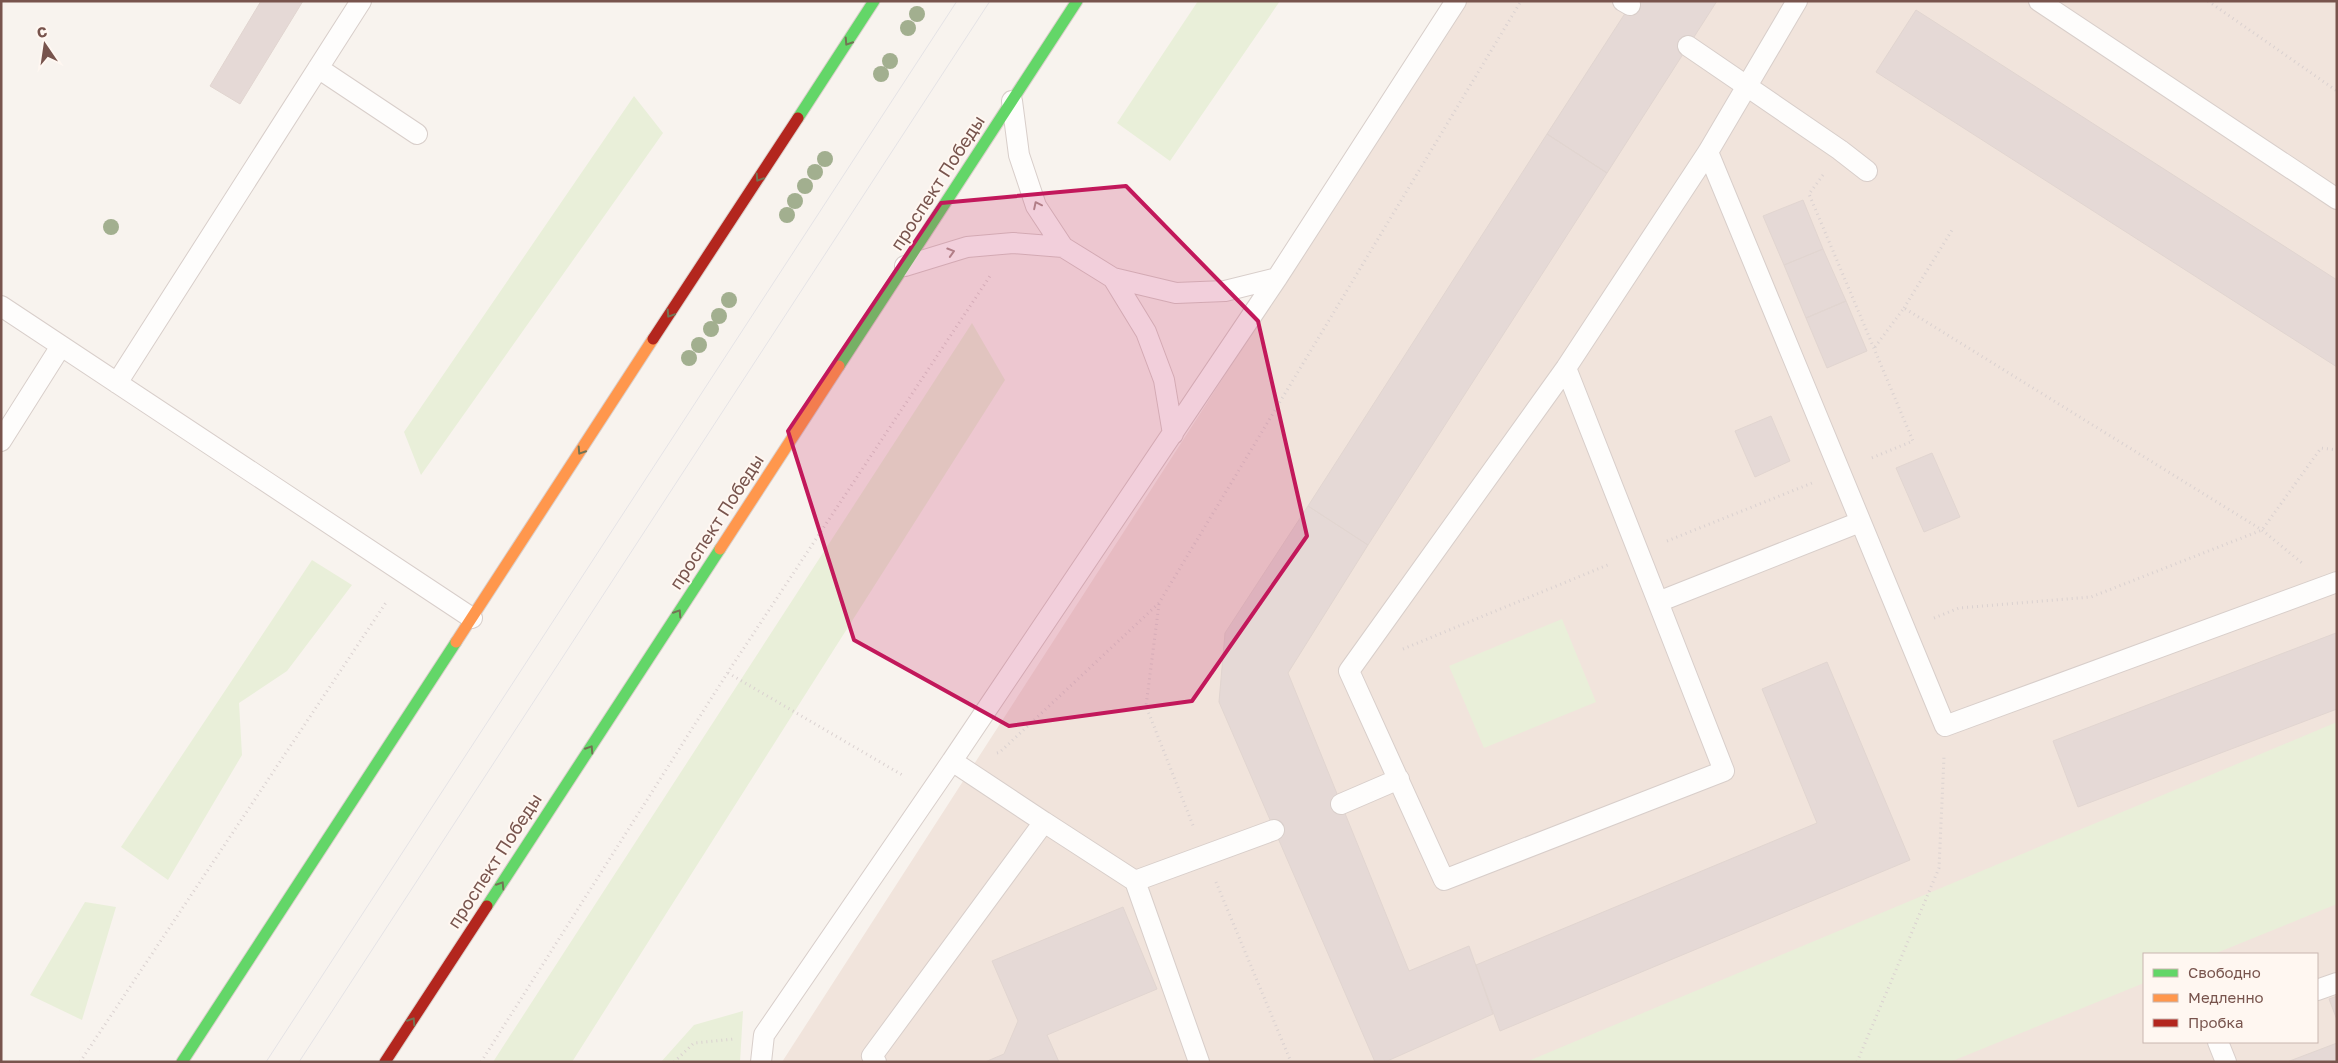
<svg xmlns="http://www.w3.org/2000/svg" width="2338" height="1063" viewBox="0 0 2338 1063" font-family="'Golos Text',sans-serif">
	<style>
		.residential { fill: #f1e4dc; fill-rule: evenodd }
		.green { fill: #e9efd9 }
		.building { fill: #e5d9d6; stroke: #e1d5d0 }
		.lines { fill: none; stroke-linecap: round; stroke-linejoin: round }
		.lane-casing { stroke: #d8ceca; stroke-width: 22 }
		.fast-casing { stroke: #dacfcb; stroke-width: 13 }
		.slow-casing { stroke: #dacfcb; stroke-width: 13 }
		.jam-casing { stroke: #dacfcb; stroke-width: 13 }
		.path { stroke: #dad1d0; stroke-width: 3; stroke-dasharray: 1 4; stroke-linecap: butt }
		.lane { stroke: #fefdfc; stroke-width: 20 }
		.fast { stroke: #63d668; stroke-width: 11 }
		.slow { stroke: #ff974d; stroke-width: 11 }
		.jam { stroke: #b3261e; stroke-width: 11 }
		.tram { stroke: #e5e3e6; stroke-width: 1 }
		.tree { fill: #a2af8f }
		.oneway { stroke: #737454 }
		.oneway2 { stroke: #ae9893 }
		.marked { fill: #c2185b; fill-opacity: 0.2; stroke: #c2185b; stroke-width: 4; stroke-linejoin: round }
		.labels { text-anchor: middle; stroke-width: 4; stroke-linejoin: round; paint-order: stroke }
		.street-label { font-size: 18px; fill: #78544d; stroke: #fff7f1 }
	</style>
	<rect width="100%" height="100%" fill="#f8f3ee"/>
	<path class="residential" d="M1466,1H2337V1062H782ZM2144,954H2317V1042H2144Z"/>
	<path class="green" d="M1198,1H1280L1170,161L1117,123Z
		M634,96L663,133L421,475L404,432Z
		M972,323L1005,380L572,1062H493Z
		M312,560L352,585L287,671L239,703L242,755L168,880L121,847Z
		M1562,619L1596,702L1484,748L1449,666Z
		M2337,722V904L2214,954H2144V983L1950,1062H1526Z
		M85,902L116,907L82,1020L30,995Z
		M743,1011L740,1062H661L694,1025Z"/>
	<path class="building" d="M261,1H303L240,104L210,86Z
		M1633,1H1717L1607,173L1547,134Z
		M1916,10L2337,280V367L1876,72Z
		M1547,134L1607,173L1368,545L1308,506Z
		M1803,200L1823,249L1784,265L1763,216Z
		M1823,249L1846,301L1806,318L1784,265Z
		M1846,301L1867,351L1827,368L1806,318Z
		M1771,416L1790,461L1755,477L1735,431Z
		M1932,453L1960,517L1924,532L1896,468Z
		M1308,506L1368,545L1288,673L1409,971L1469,946L1493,1014L1385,1062H1375L1219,702L1225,633Z
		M2336,633L2337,709L2078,807L2053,741Z
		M1827,662L1910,860L1500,1031L1476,965L1817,823L1762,689Z
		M1123,907L1157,989L1047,1035L1059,1062H985L1004,1054L1018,1021L992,961Z
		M2337,996V1020L2329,999Z
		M2337,1043V1062H2287Z"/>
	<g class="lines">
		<g class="lane-casing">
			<path id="lane" d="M1623,1L1630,5
				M2039,1L2337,199
				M1688,46L1840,150L1867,171
				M318,68L417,134
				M1708,152L1945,726L2337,582
				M1063,247L1113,278
				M905,266L967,247L1013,243L1063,247L1036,206L1019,155L1012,101
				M1,306L472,618
				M1566,368L1658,602L1860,522
				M117,383L361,1
				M1173,434L1164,380L1146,332L1113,278L1176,293L1225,291L1277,278
				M1,441L61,346
				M1658,602L1724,771L1444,880L1349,671L1566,368L1708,152L1797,1
				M1341,804L1399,779
				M1044,822L952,761L1277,278L1456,1
				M1135,881L1274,830
				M2317,990L2337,983
				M2218,1042L2226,1062
				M761,1062L764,1035L952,761
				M876,1062L872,1056L1044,822L1135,881L1199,1062"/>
		</g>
		<g class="fast-casing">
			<path id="fast" d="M798,118L874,1
				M839,366L1077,1
				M487,906L720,549
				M182,1062L456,642"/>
		</g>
		<g class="slow-casing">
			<path id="slow" d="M720,549L839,366
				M456,642L653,339"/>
		</g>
		<g class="jam-casing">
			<path id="jam" d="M653,339L798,118
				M385,1062L487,906"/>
		</g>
		<path class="path" d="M2208,1L2337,91
			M1823,175L1809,194L1913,441L1869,459
			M1904,308L1952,230
			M1875,347L1904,308L2262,530L2302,563
			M1667,541L1812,483
			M1159,604L1146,706L1194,828
			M1934,618L1959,608L2091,597L2262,530L2321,448L2337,450
			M1403,649L1610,564
			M728,673L904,776
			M997,753L1000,752L1159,603L1521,1
			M1216,882L1291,1062
			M80,1062L387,601
			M481,1062L728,672L990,276
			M674,1062L694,1043L734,1039
			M1857,1062L1939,868L1944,757"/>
		<use href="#lane" class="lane"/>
		<use href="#fast" class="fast"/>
		<use href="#slow" class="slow"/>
		<use href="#jam" class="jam"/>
		<path class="tram" d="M266,1062L957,1
			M299,1062L990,1"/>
	</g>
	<g class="tree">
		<circle cx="917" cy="14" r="8"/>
		<circle cx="908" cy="28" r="8"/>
		<circle cx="890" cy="61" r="8"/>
		<circle cx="881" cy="74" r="8"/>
		<circle cx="825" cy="159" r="8"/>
		<circle cx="815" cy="172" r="8"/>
		<circle cx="805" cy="186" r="8"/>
		<circle cx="795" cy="201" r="8"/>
		<circle cx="787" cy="215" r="8"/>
		<circle cx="111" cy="227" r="8"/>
		<circle cx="729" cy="300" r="8"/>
		<circle cx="719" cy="316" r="8"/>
		<circle cx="711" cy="329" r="8"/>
		<circle cx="699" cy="345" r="8"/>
		<circle cx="689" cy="358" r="8"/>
	</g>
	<defs><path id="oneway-chevron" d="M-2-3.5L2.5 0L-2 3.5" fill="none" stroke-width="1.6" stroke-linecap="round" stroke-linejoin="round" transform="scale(1.25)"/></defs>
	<g class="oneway">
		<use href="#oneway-chevron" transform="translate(848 42) rotate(123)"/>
		<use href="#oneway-chevron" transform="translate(759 178) rotate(123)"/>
		<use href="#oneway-chevron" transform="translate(670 314) rotate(123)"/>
		<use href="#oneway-chevron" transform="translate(581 451) rotate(123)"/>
		<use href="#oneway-chevron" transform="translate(678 613) rotate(-57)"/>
		<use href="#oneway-chevron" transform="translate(590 749) rotate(-57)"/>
		<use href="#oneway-chevron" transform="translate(501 885) rotate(-57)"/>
		<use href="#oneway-chevron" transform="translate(412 1021) rotate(-57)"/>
	</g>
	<g class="oneway2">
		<use href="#oneway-chevron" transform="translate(1037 205) rotate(-116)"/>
		<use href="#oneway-chevron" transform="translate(951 252) rotate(-17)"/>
	</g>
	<path class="marked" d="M1126,186L1258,321L1307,536L1192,701L1009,726L854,640L788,431L941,203Z"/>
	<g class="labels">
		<g class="street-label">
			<text transform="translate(938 183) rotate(-57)" y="6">проспект Победы</text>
			<text transform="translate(717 522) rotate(-57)" y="6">проспект Победы</text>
			<text transform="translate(495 861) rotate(-57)" y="6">проспект Победы</text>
		</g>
	</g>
	<rect width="2338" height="1063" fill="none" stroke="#78544d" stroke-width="5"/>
	<rect x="2143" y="953" width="175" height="90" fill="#fff7f1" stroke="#c9b6af"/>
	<rect x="2153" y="969" width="25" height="8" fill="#63d668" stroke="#c9b6af"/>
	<text x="2188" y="978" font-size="15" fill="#78544d">Свободно</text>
	<rect x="2153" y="994" width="25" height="8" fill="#ff974d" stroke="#c9b6af"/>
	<text x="2188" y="1003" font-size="15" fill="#78544d">Медленно</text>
	<rect x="2153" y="1019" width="25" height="8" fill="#b3261e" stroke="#c9b6af"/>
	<text x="2188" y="1028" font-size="15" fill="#78544d">Пробка</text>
	<g transform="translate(45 45) rotate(347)" stroke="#fff7f1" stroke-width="4" paint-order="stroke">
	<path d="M0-4L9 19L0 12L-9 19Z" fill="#78544d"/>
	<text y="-8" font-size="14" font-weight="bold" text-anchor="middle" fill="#78544d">С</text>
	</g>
</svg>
